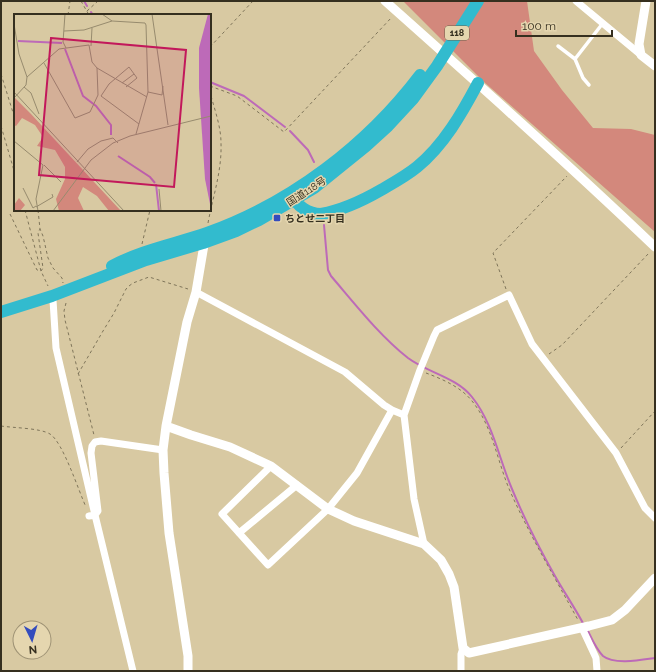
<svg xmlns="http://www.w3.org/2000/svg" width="656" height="672" viewBox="0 0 656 672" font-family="Raleway,'Noto Sans JP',sans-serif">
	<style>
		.green { fill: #d3887c }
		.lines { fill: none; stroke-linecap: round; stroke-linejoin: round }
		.stream { stroke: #bd6ab8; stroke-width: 2 }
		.path { stroke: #7f755a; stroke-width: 1; stroke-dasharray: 3 3; stroke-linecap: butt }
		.lane { stroke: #fff; stroke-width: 3.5 }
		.street { stroke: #fff; stroke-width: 7 }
		.secondary { stroke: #fff; stroke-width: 9 }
		.highway { stroke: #32bbce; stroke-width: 12 }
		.poi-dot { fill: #344cbd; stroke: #e5d6af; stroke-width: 1.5 }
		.labels { text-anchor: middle; stroke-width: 3; stroke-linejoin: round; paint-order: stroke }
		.shield { fill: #e5d6af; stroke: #6a614a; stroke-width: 1 }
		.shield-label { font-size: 9px; font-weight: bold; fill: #352f1f }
		.street-label { font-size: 10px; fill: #352f1f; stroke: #e5d6af }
		.poi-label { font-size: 10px; font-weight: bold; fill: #352f1f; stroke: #e5d6af; text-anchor: start }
		.inset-river { fill: none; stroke: #bd6ab8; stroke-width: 2 }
		.inset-road { fill: none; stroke: #978b6e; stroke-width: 1 }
		.view { fill: #c2185b; fill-opacity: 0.15; stroke: #c2185b; stroke-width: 2 }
		.inset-edge { fill: none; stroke: #352f1f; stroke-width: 2 }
	</style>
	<rect width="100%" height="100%" fill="#d8c9a2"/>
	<path class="green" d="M403,1H527L534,51L562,90L593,128L631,129L655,135V232L484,82Z"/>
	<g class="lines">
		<path class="stream" d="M84,1L87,6
			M91,12L93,15
			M210,82L244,96L285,127
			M290,131L308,150L314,162
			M324,225L328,270L331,276C355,304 379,335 408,358C428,373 456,377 472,397C493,423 499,459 512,489C524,518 539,548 555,576C564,592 575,608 584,625
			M587,629C591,637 596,649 603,656C614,665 641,660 655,658"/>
		<path class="path" d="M81,1L89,15
			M87,11L98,1
			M68,15L70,1
			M210,47L253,1
			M1,74L15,119
			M210,86L237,96L284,132L392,17
			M1,126L15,174
			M25,210L41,271L48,286
			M38,210L40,229L43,236L48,258L53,268L62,278L63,283
			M10,214L37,270L41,271L43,268L38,233L40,229
			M208,223C213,196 222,171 221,143C221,126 214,108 210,92
			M142,244L150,210
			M506,289L493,253L567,176
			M66,303L64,311L65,320L94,435
			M549,354L562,345L649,253
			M426,373C442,379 461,387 472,401C493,427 497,461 510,491C530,536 555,578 578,620
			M78,374L103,331L114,313L126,289L129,286L133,283L149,277L188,289
			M1,426C14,428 40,428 50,434C63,442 79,492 86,507
			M621,448L655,411"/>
		<path class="lane" d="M558,46L575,59
			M589,85L583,78L575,59L603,23"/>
		<path class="street" d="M576,1L641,55
			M196,292L345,372L384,405L392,410L404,415
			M53,300L56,348L95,515L133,671
			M271,466L222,514L268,565L328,509L357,473L392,410
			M89,516L95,515L98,511L91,453L92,446L95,442L101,441L163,450
			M239,533L297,485
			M424,544L414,499L404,415L420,370L434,336L437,330L509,295L532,344L616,453L645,508L655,518
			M582,628L596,658L597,671
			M461,671V654L463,648"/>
		<path class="secondary" d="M385,1C476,82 567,163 655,247
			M646,1L639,44L641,55L655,66
			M166,426L191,435L230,447L271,466L328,509L354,521L424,544L441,560L449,574L454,587L463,648L469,653L589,626L612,620L625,610L655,578
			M188,671V656L169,533L164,473L163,450L166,426L187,322L196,292L205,239"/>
		<path class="highway" d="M291,194C297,206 308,214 321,214C343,210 362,201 381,190C393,183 406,176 417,167C444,145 462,113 478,83
			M112,266C142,250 175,244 207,233C291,203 367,145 420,75
			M1,312L52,296L146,260L203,243L236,231L259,220L314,188L366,146L388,126L413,99L437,66L478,1"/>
	</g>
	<rect class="poi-dot" x="273" y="214" width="8" height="8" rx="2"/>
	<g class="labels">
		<rect class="shield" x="445" y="26" width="24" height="14" rx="3"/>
		<g class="shield-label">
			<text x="457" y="36">118</text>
		</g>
		<g class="street-label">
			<text transform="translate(306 191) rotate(-33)" y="4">国道118号</text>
		</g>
		<g class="poi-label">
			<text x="285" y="222">ちとせ二丁目</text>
		</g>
	</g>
	<g transform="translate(14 14)">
		<rect width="197" height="197" fill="#d8c9a2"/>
		<path d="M0,83L17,100L107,197H95L83,182L69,173L64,184L70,197H45L42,185L51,165V153L41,136L23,132L29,123L21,111L8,104L2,112L0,111ZM5,184L11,191L6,197H0V191Z" fill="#d3887c"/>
		<path d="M194,0H197V195L191,165L185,74V34Z" fill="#bd6ab8"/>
		<path class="inset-river" d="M4,27L48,29M51,35L69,82L82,92L97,111V121M104,142L136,163L141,169M142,170L145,197"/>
		<path class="inset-road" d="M51,0L49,28L52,34M88,0L98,7L131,9L132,11L134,78L122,120M138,0L154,111M0,10L5,40L13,63L12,71L0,84M50,17L70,16L98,7M77,32L78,14M30,49L61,104L76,98L84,81L83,54M13,63L45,35L75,31L78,48L83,54L133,83M108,69L120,60M10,73L17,79L25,100M0,78L110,197M134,78L148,81L149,72M87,82L95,70L115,53L123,64L112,73M87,82L125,110M0,127L29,151L22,185L24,197M63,148L74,135L87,127L99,124L104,129M30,151L47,168M9,174L19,194L22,192M145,175L147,197M22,193L39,183L38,180M39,197L77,146L99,129L116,122L197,102"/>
		<path class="view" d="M37,24L172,36L160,173L25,161Z"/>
		<rect width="197" height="197" class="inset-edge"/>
	</g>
	<rect width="656" height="672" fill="none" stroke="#352f1f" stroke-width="4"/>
	<g transform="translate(32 640) rotate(175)"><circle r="19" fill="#e5d6af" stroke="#9f9375"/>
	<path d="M0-3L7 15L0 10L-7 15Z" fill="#344cbd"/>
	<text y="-6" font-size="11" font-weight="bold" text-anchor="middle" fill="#352f1f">N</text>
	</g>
	<path d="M516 30v6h96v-6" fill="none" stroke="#352f1f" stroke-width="2"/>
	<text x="522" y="30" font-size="12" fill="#352f1f" stroke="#e5d6af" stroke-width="3" paint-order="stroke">100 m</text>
</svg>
